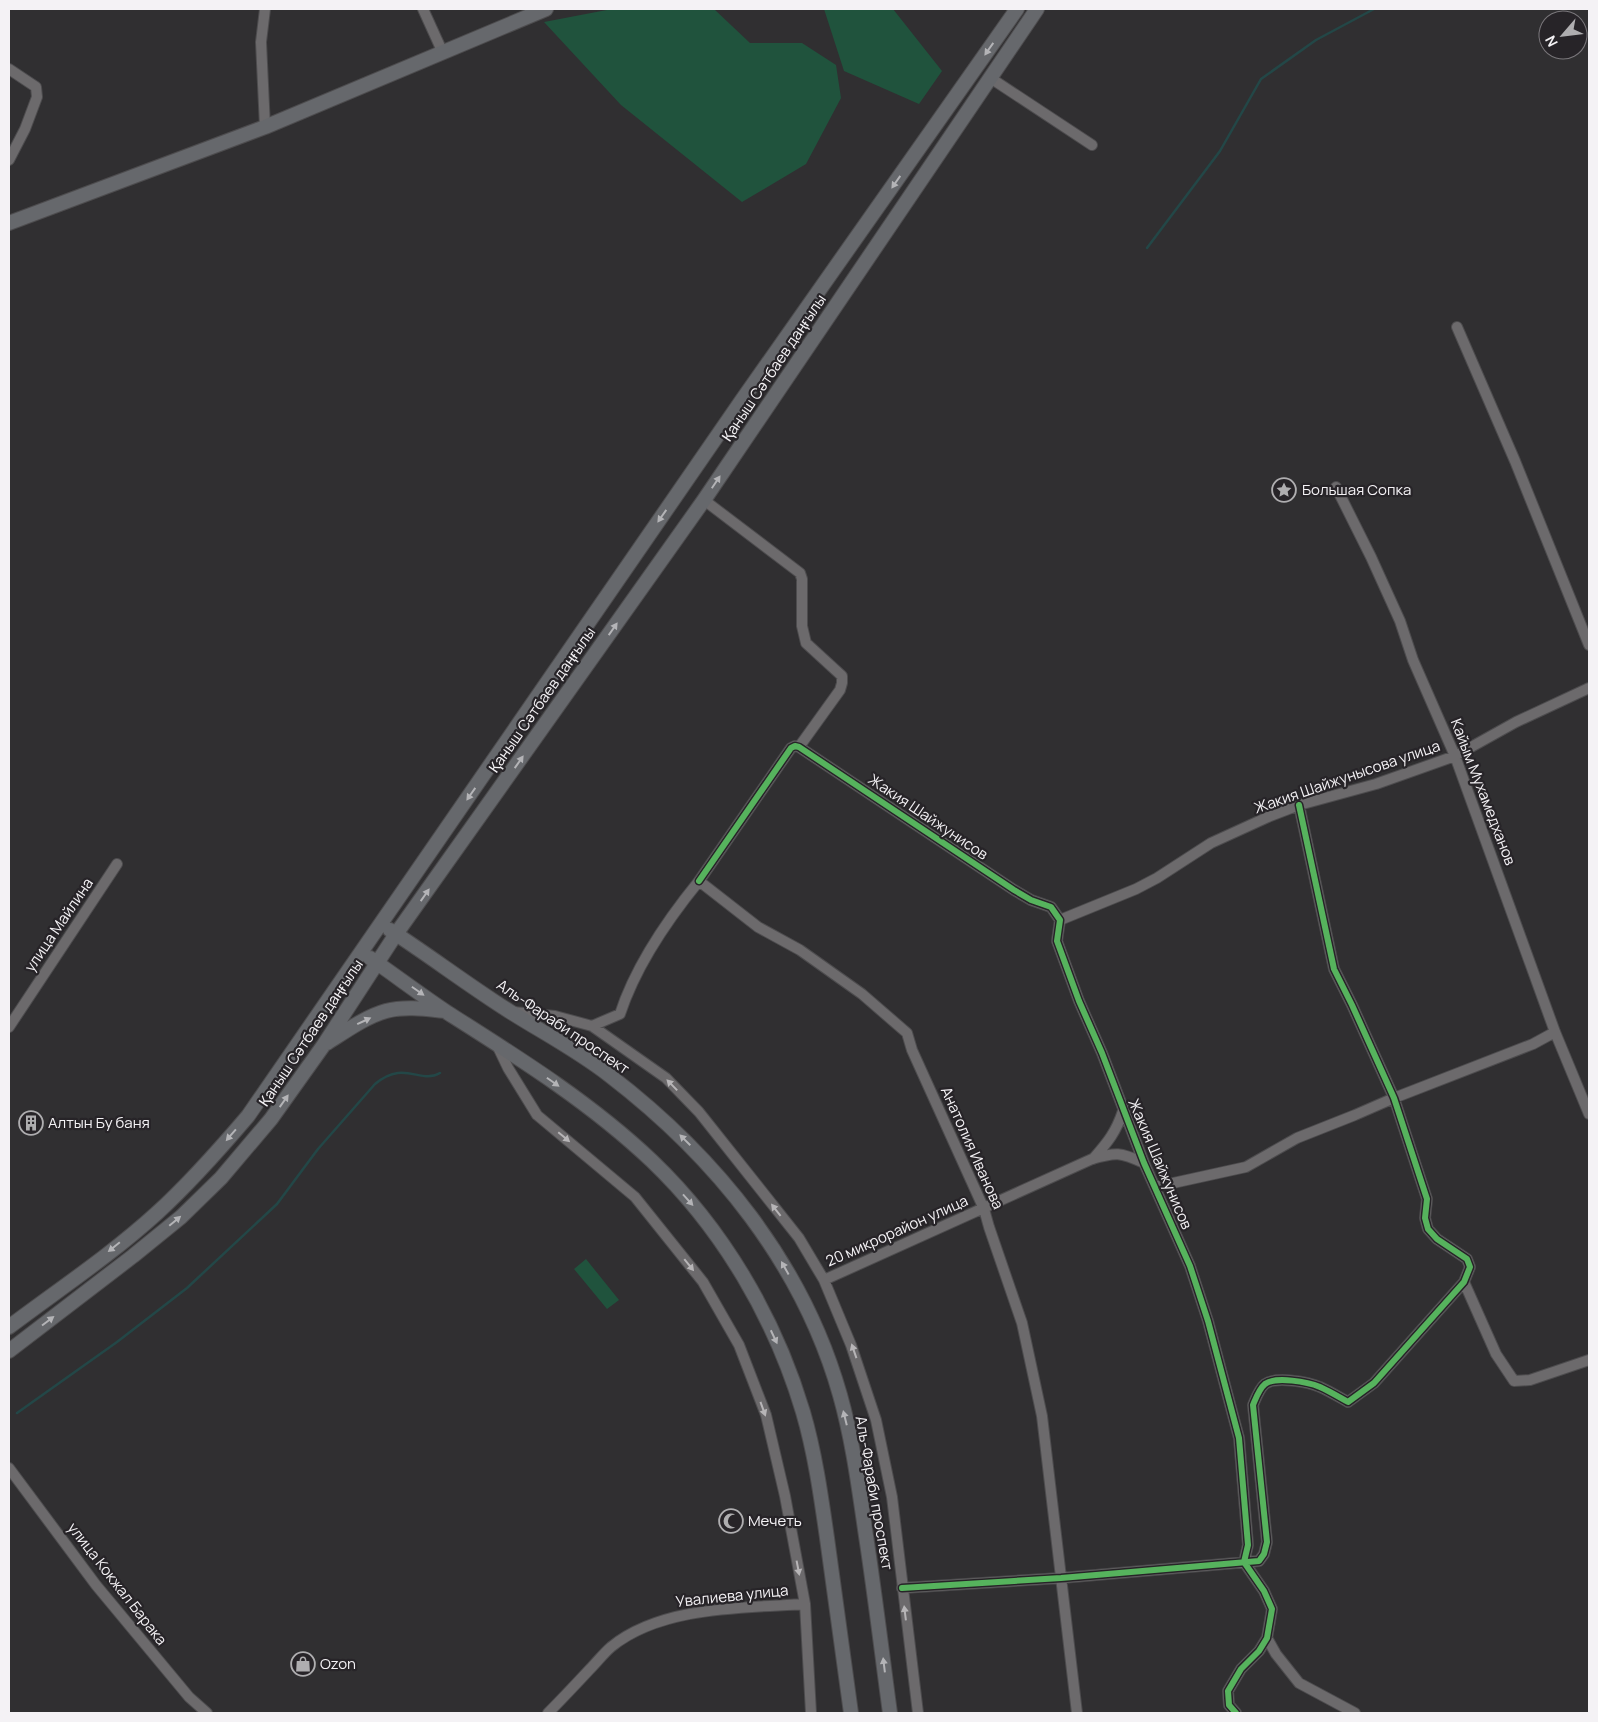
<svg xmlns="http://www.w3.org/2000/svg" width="1598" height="1722" viewBox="0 0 1598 1722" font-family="Manrope,sans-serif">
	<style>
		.green { fill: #20533d }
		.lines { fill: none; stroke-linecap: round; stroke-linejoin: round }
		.stream { stroke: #234747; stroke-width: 2.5 }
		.street-casing { stroke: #4d4c4e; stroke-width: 12 }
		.secondary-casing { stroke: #4d4c4e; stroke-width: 16 }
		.street { stroke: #6c6a6c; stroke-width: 10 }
		.secondary { stroke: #66686c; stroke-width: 14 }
		.cycleway-casing { stroke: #272428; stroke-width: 9 }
		.cycleway { stroke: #56b35d; stroke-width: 6 }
		.oneway { fill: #b4b4b7 }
		.oneway2 { fill: #b7b5b7 }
		.labels { text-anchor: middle; stroke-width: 4.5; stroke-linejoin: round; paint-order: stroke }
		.street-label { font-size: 15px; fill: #f4f2f5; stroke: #272428 }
		.poi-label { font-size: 15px; fill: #f4f2f5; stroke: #272428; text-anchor: start }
	</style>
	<rect width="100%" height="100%" fill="#302f31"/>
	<path class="green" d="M612,9H714L750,43H802L836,65L841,98L806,164L742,202L621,105L544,22Z
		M824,9H893L942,71L919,104L844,71Z
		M586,1259L619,1300L607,1309L574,1269Z"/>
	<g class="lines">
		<path class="stream" d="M1147,248L1220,151L1261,79L1316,40L1374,9
			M17,1413L117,1342L187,1288L277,1204L318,1149L375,1084C405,1059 420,1085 440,1073"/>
		<g class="street-casing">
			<path id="street" d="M423,9L443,53
				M9,69L36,87L37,97L25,129L9,160
				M989,77L1092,145
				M265,127L261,42L265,9
				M1457,327L1515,461L1589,645
				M1336,487L1371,557L1400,621L1413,660L1455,756L1555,1032L1589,1114
				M704,500L800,573L802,579V626L806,643L842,676V683L840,690L799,747
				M699,881L791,748L795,746L799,747L1014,890L1031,900L1051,907L1060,920L1057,941L1079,1001L1102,1053L1144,1163L1190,1266L1208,1321L1239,1438L1248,1545L1244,1562L1264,1591L1272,1609L1267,1638L1259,1651L1241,1669L1228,1691L1229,1705L1236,1713
				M1060,920L1136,889L1157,878L1211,843L1268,817L1299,805L1376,784L1455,756L1516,722L1589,688
				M513,1012L555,1016L592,1026L666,1078L699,1112L799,1238L824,1280L851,1345L876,1420L892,1497L918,1713
				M592,1026L620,1014C635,968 668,919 699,881L758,927L800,950L862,994L907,1033L912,1050L984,1209L989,1227L1022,1323L1042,1416L1077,1713
				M9,1027L117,864
				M496,1043L508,1068L537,1115L635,1197L703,1282L739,1345L766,1415L785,1496L805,1604L811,1713
				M1093,1159C1108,1142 1116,1132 1123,1111
				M1155,1187L1246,1167L1297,1138L1355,1115L1394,1098L1533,1044L1555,1032
				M824,1280L1092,1159C1116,1152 1120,1152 1144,1163
				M1464,1282L1496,1354L1514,1381L1530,1380L1589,1360
				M9,1468L96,1585L189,1697L207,1713
				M902,1588L1061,1578L1259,1561L1264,1554L1267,1542L1253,1405C1256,1398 1259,1389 1265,1384C1276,1376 1308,1382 1320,1387C1329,1391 1339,1397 1348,1402L1374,1383L1464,1282L1470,1267L1467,1259L1437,1239L1428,1229L1425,1218L1427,1199L1394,1098L1352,1005L1334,969L1299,805
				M1267,1638L1276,1654L1299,1683L1355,1713
				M548,1713C562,1699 576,1684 590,1669C597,1662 603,1654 611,1647C661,1606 743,1608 805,1604"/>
		</g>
		<g class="secondary-casing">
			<path id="secondary" d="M9,223L265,127L546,9
				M390,930C430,956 468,985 509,1011C542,1032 577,1050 609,1075C716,1157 803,1264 840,1395C853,1441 859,1489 866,1536C875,1595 882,1654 890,1713
				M370,958C396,976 421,995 448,1013C519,1058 591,1103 652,1161C723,1229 775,1318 803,1412C815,1453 821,1496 827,1538C835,1597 843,1655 851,1713
				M327,1043C346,1031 365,1017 386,1011C405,1006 426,1009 445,1011
				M9,1327C58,1290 111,1255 157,1213C190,1183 219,1150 248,1116L742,400L1017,9
				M9,1351L133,1256L181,1217L221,1178L271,1119L323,1046L396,934L704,500L1037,9"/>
		</g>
		<use href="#street" class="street"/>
		<use href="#secondary" class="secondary"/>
		<g class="cycleway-casing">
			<path id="cycleway" d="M699,881L791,748L795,746L799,747L1014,890L1031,900L1051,907L1060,920L1057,941L1079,1001L1102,1053L1144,1163L1190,1266L1208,1321L1239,1438L1248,1545L1244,1562L1264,1591L1272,1609L1267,1638L1259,1651L1241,1669L1228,1691L1229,1705L1236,1713
				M902,1588L1061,1578L1259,1561L1264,1554L1267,1542L1253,1405C1256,1398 1259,1389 1265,1384C1276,1376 1308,1382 1320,1387C1329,1391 1339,1397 1348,1402L1374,1383L1464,1282L1470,1267L1467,1259L1437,1239L1428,1229L1425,1218L1427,1199L1394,1098L1352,1005L1334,969L1299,805"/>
		</g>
		<use href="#cycleway" class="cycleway"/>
	</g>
	<defs><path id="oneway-solid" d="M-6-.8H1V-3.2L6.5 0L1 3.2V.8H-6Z" transform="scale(1.25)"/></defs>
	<g class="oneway">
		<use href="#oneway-solid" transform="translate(989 49) rotate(125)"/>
		<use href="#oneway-solid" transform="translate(896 182) rotate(125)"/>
		<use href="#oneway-solid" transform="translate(716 482) rotate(-56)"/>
		<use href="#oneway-solid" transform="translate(662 516) rotate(125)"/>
		<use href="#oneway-solid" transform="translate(613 629) rotate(-55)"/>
		<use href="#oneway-solid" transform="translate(519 762) rotate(-55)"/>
		<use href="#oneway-solid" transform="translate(471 794) rotate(125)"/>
		<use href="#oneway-solid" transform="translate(425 895) rotate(-55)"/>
		<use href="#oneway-solid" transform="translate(418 991) rotate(35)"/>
		<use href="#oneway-solid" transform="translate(364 1021) rotate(-25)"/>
		<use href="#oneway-solid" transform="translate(553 1082) rotate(35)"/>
		<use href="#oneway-solid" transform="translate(284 1101) rotate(-55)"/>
		<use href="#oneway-solid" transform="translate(231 1135) rotate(131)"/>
		<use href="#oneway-solid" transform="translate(685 1140) rotate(-135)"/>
		<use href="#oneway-solid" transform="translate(688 1200) rotate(48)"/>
		<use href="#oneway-solid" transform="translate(175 1221) rotate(-40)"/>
		<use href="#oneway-solid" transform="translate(114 1247) rotate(141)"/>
		<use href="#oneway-solid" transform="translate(785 1268) rotate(-119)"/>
		<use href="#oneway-solid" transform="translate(48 1321) rotate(-37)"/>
		<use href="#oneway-solid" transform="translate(774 1337) rotate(65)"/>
		<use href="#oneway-solid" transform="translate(845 1418) rotate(-104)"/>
		<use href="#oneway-solid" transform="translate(884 1665) rotate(-97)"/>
	</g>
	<g class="oneway2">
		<use href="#oneway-solid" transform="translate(672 1085) rotate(-134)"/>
		<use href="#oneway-solid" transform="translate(564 1137) rotate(40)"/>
		<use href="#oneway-solid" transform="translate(776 1210) rotate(-128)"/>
		<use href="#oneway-solid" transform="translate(689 1265) rotate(51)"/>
		<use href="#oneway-solid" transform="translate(854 1351) rotate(-109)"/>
		<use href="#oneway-solid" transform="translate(763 1409) rotate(70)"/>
		<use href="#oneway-solid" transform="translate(798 1568) rotate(79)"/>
		<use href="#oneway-solid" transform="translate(905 1613) rotate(-97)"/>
	</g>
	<defs>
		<g id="sight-ring" transform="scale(1.25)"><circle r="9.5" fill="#272428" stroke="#afaeb0" stroke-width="1.5"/><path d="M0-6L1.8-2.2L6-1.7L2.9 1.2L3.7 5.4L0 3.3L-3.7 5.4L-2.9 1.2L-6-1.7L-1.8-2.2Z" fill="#afaeb0"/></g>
		<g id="building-ring" transform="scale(1.25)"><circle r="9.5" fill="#272428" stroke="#afaeb0" stroke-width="1.5"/><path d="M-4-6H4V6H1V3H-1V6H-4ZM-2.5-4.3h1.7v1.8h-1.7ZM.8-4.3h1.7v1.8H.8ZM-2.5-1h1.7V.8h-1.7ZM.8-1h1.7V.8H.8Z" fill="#afaeb0"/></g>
		<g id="mosque-ring" transform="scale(1.25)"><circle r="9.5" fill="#272428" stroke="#afaeb0" stroke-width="1.5"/><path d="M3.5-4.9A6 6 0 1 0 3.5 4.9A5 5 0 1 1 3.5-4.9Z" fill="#afaeb0"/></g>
		<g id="shop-ring" transform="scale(1.25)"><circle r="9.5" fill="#272428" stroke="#afaeb0" stroke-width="1.5"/><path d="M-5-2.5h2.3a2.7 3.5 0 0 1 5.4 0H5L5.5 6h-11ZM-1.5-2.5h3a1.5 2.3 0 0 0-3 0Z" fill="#afaeb0"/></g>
	</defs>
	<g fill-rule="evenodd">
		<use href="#sight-ring" x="1284" y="490"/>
		<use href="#building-ring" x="31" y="1123"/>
		<use href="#mosque-ring" x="731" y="1521"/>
		<use href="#shop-ring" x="303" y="1664"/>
	</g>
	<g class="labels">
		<g class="street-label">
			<text transform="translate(774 368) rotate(-56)" y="5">Қаныш Сәтбаев даңғылы</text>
			<text transform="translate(542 700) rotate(-55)" y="5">Қаныш Сәтбаев даңғылы</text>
			<text transform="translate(1347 777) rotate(-19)" y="5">Жакия Шайжунысова улица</text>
			<text transform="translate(1483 792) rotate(69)" y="5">Кайым Мухамедханов</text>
			<text transform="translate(928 817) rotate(34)" y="5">Жакия Шайжунисов</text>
			<text transform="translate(59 925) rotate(-56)" y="5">улица Майлина</text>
			<text transform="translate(563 1027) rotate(34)" y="5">Аль-Фараби проспект</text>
			<text transform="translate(311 1033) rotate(-56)" y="5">Қаныш Сәтбаев даңғылы</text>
			<text transform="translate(972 1148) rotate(66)" y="5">Анатолия Иванова</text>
			<text transform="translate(1160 1164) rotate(67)" y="5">Жакия Шайжунисов</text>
			<text transform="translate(897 1231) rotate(-24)" y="5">20 микрорайон улица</text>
			<text transform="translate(874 1493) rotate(80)" y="5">Аль-Фараби проспект</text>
			<text transform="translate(117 1584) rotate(52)" y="5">улица Кокжал Барака</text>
			<text transform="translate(732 1596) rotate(-6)" y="5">Увалиева улица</text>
		</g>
		<g class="poi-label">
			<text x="1302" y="495">Большая Сопка</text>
			<text x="48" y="1128">Алтын Бу баня</text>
			<text x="748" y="1526">Мечеть</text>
			<text x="320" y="1669">Ozon</text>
		</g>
	</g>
	<rect width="1598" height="1722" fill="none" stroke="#f4f2f5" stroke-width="20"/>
	<g transform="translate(1563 35) rotate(242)"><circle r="24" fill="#272428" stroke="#79767a"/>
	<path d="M0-4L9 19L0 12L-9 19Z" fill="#afaeb0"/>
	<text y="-8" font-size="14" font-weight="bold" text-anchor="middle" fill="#f4f2f5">N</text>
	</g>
</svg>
